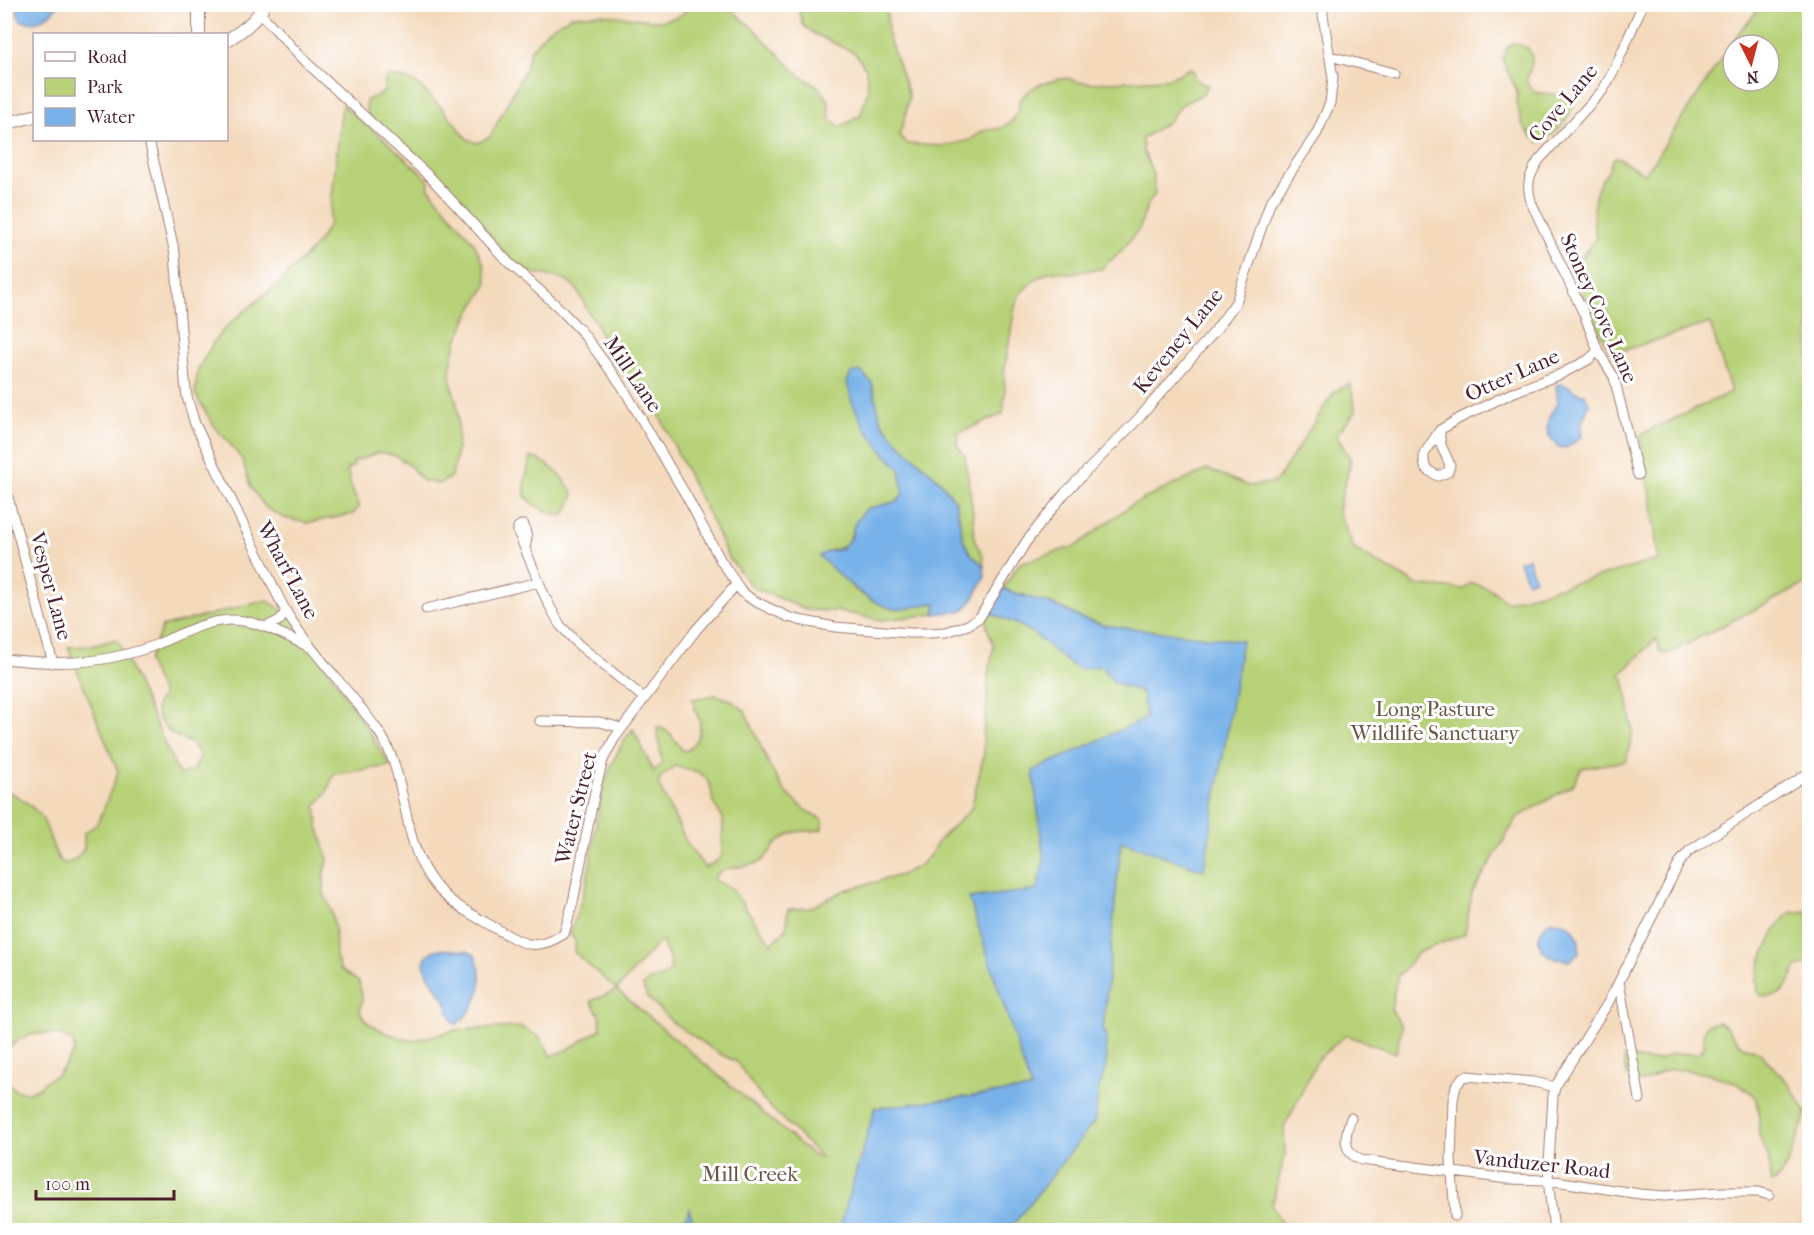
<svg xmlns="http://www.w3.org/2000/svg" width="1814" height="1235" viewBox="0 0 1814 1235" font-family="'IM FELL French Canon',serif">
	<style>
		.green { fill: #b6d177; stroke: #807851; stroke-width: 1.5; fill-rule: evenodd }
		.water { fill: #78b2e9; stroke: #61688a; stroke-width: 1.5 }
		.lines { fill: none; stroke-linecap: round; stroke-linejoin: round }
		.minor-casing { stroke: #9f7c74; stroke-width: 11 }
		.major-casing { stroke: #9f7c74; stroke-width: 14 }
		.minor { stroke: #fff; stroke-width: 9 }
		.major { stroke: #fff; stroke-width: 12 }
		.labels { text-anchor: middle; stroke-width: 6; stroke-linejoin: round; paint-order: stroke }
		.street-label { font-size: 21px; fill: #4a1f2b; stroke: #fff }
		.park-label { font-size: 21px; fill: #6a5442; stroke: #fff }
	</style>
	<rect width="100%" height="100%" fill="#fff"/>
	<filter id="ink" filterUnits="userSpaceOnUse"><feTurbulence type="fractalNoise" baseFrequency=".0167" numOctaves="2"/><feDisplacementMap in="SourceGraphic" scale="12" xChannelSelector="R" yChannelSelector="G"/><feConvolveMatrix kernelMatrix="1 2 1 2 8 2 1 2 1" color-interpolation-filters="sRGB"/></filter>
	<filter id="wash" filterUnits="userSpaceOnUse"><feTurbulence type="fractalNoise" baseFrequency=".008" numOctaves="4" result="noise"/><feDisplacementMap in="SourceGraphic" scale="24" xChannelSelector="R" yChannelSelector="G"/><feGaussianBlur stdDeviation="1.35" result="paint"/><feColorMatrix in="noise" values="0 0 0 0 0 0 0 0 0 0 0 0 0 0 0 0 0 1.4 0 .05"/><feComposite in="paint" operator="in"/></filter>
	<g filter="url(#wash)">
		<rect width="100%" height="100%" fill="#f4dabd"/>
		<path class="green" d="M693,4L726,5L754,29L800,76L817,85L828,99L830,119L840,126L850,122L855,117H860L868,90L866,69L855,53L813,33L803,25L798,7L800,4L887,5L888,36L909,95L905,118L899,135L907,144L944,146L970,140L982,131L1001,128L1011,122L1018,111L1020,99L1026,93L1038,85L1055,80L1068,78L1077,82L1092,83L1165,79L1173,77L1190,68L1194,72V78L1203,84L1208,85L1203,94L1181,105L1169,121L1142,139L1143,150L1153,174L1155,194L1148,204L1139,229L1122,250L1101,269L1070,273L1051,271L1035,279L1020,294L1015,306L1004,373L1005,394L1003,414L958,433L957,444L965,456L973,513L975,541L983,556L984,566L970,553L963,539L956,502L940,481L901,445L881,422L872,383L860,371L885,454L900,469L903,494L898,501L855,523C850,540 848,548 829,551C835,561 841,576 849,584C857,594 887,609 900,609C914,608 922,603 937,603L934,614L882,620L836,611L807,610L753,587L728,557L709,515L695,489L658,412L652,387L630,381L620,371L606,354L597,324L589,313L576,288L564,279L530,272L505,254L461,198L404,144L369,117L366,109V101L384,92L385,79L392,76L415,82L443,109L467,139L477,143L490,137L525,69L531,49L549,29L571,16L600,14L660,21L678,17Z
			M1762,5H1809V582L1667,654L1660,652L1656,639L1620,675L1624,679L1633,731L1626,761L1582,768L1573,785L1517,818L1472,893L1465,934L1419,952L1397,977L1391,1009L1402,1027L1396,1053L1346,1035L1318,1059L1284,1128L1285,1154L1272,1205L1283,1227L1288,1230H906L1096,1027L1068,978L1133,790L1159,674L1099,623L1083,619L1066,610L1046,602L1033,600L1025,595L1013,593L1003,588L1020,563L1076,546L1131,505L1208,469L1248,486L1276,482L1334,392L1350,384L1356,411L1336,435L1351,460L1338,510L1355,550L1419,586L1464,589L1471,583C1486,586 1497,591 1506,602L1658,560L1651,495L1639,450L1643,447L1640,435L1731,392L1710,323L1612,354L1601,335L1573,268L1596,238C1592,221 1592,197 1601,181C1603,177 1607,174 1609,169C1611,164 1610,161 1615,157L1619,158L1645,174L1738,34ZM1733,45H1769V81H1733Z
			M1513,43L1528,48C1530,52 1533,58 1532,62C1530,79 1519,78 1537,93C1553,94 1563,93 1574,106C1567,122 1556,135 1539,142L1532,137L1523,126L1517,105V91L1502,59L1507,48Z
			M342,105L384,139L428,179L429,183L428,187L474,243L484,265L487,285C469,312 453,340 450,373C450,383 455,395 457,405C459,419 459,465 450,477C448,480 441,482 438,484L423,481L410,466L396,456L380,452L353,462L354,466L347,469L351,486L359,507L353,514L307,523L284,518L266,508L251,488L242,459L226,439L216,429L195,394L198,369L215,340L229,324L280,282L316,245L329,225Z
			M531,457C551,462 564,478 574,495L567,511L562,516C546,512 536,507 525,496V480Z
			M267,600L297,621L391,766L334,774L326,794L316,805L318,826L328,859L324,875V893L331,910L335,929L336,956L340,969L359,982L362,998L360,1013L367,1022L386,1033L412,1041L455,1030L521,1027L540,1037L551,1056L567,1050L601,1029L600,1017L591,1001L617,990L574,952L576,942L570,934C575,916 583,899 587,881C597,829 597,772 633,729L654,772L662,763L657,728L660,727L670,733L682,750L686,751C694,746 701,734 700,724C699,715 693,709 693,699L715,695L731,700L745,711L772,771L786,793L806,810L823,820L822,829C812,833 799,829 790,834C785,837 779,841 775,845C770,851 766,859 760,862C745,869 722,864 713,879L732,889L771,944L786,929L788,909L810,908L845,890L901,875L919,866L931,854L939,840L971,809L984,754L983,735L987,705L988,673L994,646L987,627L986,615L988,612L1019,625L1032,632L1079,668L1102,666L1105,672L1121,686L1133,688L1146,693L1162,705L1051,831L1029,924L1070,1066L873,1230H5V1079L15,1090L26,1093L38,1088L45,1081L57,1075L63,1068L74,1052V1043C60,1031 34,1031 18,1040C13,1043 8,1050 5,1055V790C18,796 30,804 40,815C54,831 53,890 84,849V833L96,825L100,818L118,772L68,647L92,646L117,639L179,775L193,770L200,758C198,753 197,748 193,745C189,741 184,741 180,738C165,731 146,710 163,696L148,661L162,627ZM675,766L698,772L706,778L711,787L713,803L723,818L722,855L717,861L705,868L688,845L658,784L662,776ZM662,942L669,958L671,970C660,983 653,974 643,986L647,997L672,1022L720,1054L737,1062L762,1099L822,1158L814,1156L617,990L658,943Z
			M1806,911L1809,912V966L1807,964L1797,967C1787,986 1784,1001 1759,995C1758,990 1757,985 1757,980C1758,965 1776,919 1791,913C1795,912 1801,912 1806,911Z
			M1718,1022L1725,1026L1740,1045L1759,1052L1790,1085L1806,1112C1803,1125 1787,1169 1779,1178C1777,1180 1773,1182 1771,1183C1769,1175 1770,1168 1769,1160C1767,1151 1760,1143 1759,1134C1757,1121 1763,1105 1752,1094C1738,1079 1688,1067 1668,1070C1658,1072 1649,1083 1638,1082C1626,1080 1624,1066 1624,1056C1635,1059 1649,1062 1662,1059C1666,1057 1670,1054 1675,1054C1683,1053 1691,1054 1699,1053L1704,1046C1703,1036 1702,1031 1708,1024Z"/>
		<path class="water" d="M17,5V4L58,5C49,17 37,25 21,21L18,15Z
			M860,371L872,383L881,422L901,445L940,481L956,502L963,539L970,553L984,566L985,577L971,603L962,611L934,614L936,603C922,603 914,609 900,609C872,609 838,574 819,556L829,551L841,549L851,538L855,523L866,509L898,501L903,493L900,469L885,454L865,428L852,402L847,382L851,373Z
			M1562,384C1571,386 1574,394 1585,394L1589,404L1581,426L1582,437L1566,448L1558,447L1549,436L1547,428L1549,417L1558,402L1556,385Z
			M1528,558L1535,579L1527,582L1519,561Z
			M1003,588C1018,596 1036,599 1053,605C1064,609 1073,615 1083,619C1090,621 1096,622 1102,625L1242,641L1204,870L1121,841L1103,1030L1106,1031V1067L1098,1091L1095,1121L1009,1230H839L875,1108L1031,1089L969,898L1037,890L1044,862L1033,771L1146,718L1142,692C1121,683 1114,689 1102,666L1079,669L1066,661L1032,632L1019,625L988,612Z
			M1550,921C1570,920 1581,932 1579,952L1570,961C1564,960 1556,959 1551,957C1533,947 1537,931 1550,921Z
			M439,949L467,951L475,955C477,961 480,968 480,974C483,993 472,1013 457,1024L453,1022C450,1014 447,1007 444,999C436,984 407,958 439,949Z
			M689,1209L696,1230H681Z"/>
	</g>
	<g filter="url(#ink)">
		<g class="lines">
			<g class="minor-casing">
				<path id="minor" d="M260,13L307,63L431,178L508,262L556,305L582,332L622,386L687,497L721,561L742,592L754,601L788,617L799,620L835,627L910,633H930L946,632L968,625L980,617L1026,542L1065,493L1138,419L1215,331L1236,302L1270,203L1317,133L1330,103L1333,78L1323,15V4
					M1330,56L1394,73
					M149,140L175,254L185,381L187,397L195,424C217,469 238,515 261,560C269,577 277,596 287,613C313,656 350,690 379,732C410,778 399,841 435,885C450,904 476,917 497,929C525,945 535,952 564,934L573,902L595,791L603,760L614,739L696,630L736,585
					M1440,430C1439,448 1444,449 1450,465L1448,472L1438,476L1429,471L1425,467L1424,461V454L1440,430L1460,418L1514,392L1561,374L1588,360L1598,351
					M1638,475L1614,377L1598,351L1584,314L1531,202C1526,183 1529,176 1539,160L1603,90L1615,68L1643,4
					M4,483L53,663
					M525,549L527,538L524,525H521L518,527V532L546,599L560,625L579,645L644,698
					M426,609L539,582
					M265,627L280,620L286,611
					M4,659C41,663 78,665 114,657C128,654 144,650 158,644C180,634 207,620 232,620C258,620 286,636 309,647
					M540,721L600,722L621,728
					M1619,982L1640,1099
					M1351,1118C1345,1134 1341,1152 1361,1160L1508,1179L1548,1180L1640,1194L1665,1196L1721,1192H1759L1769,1195
					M1455,1216L1451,1158L1453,1100L1456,1086L1462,1078L1467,1076L1534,1082L1555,1087L1608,1003L1680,862L1689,851L1810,772
					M1554,1230L1548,1180L1553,1096L1555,1087"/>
			</g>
			<g class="major-casing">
				<path id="major" d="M199,4V34
					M226,41C242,31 256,21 265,4
					M4,124L34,116"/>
			</g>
			<use href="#minor" class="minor"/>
			<use href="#major" class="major"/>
		</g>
	</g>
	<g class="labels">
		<g class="street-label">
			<text transform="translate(1563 103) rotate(-50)" y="7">Cove Lane</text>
			<text transform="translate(1599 308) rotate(66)" y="7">Stoney Cove Lane</text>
			<text transform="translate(1178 341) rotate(-51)" y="7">Keveney Lane</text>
			<text transform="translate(633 374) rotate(56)" y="7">Mill Lane</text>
			<text transform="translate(1512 375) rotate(-24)" y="7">Otter Lane</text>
			<text transform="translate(288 570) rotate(62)" y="7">Wharf Lane</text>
			<text transform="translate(51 586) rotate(75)" y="7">Vesper Lane</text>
			<text transform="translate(576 808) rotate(-76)" y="7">Water Street</text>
			<text transform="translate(1542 1164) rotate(6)" y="7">Vanduzer Road</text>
		</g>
		<g class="park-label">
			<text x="1435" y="716">Long Pasture<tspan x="1435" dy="24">Wildlife Sanctuary</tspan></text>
			<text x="750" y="1181">Mill Creek</text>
		</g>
	</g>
	<rect width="1814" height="1235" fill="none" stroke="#fff" stroke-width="24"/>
	<rect x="33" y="33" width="195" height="108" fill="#ffffff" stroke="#b7a5aa" stroke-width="1.5"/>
	<rect x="45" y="52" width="30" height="9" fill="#ffffff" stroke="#b7a5aa" stroke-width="1.5"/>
	<text x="87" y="63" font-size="18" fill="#4a1f2b">Road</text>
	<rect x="45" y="78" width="30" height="18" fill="#b6d177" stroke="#b7a5aa" stroke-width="1.5"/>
	<text x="87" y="93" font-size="18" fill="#4a1f2b">Park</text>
	<rect x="45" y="108" width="30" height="18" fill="#78b2e9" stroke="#b7a5aa" stroke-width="1.5"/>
	<text x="87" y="123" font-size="18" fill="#4a1f2b">Water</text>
	<g transform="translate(1751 63) rotate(174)"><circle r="28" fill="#ffffff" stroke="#b7a5aa" stroke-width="1.5"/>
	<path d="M0-4.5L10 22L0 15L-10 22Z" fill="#c8321e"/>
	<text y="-9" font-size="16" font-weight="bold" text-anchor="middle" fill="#4a1f2b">N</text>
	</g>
	<path d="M36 1190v9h138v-9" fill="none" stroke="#4a1f2b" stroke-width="3"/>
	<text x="45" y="1190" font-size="18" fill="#4a1f2b" stroke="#ffffff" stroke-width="4.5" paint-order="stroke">100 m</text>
</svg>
